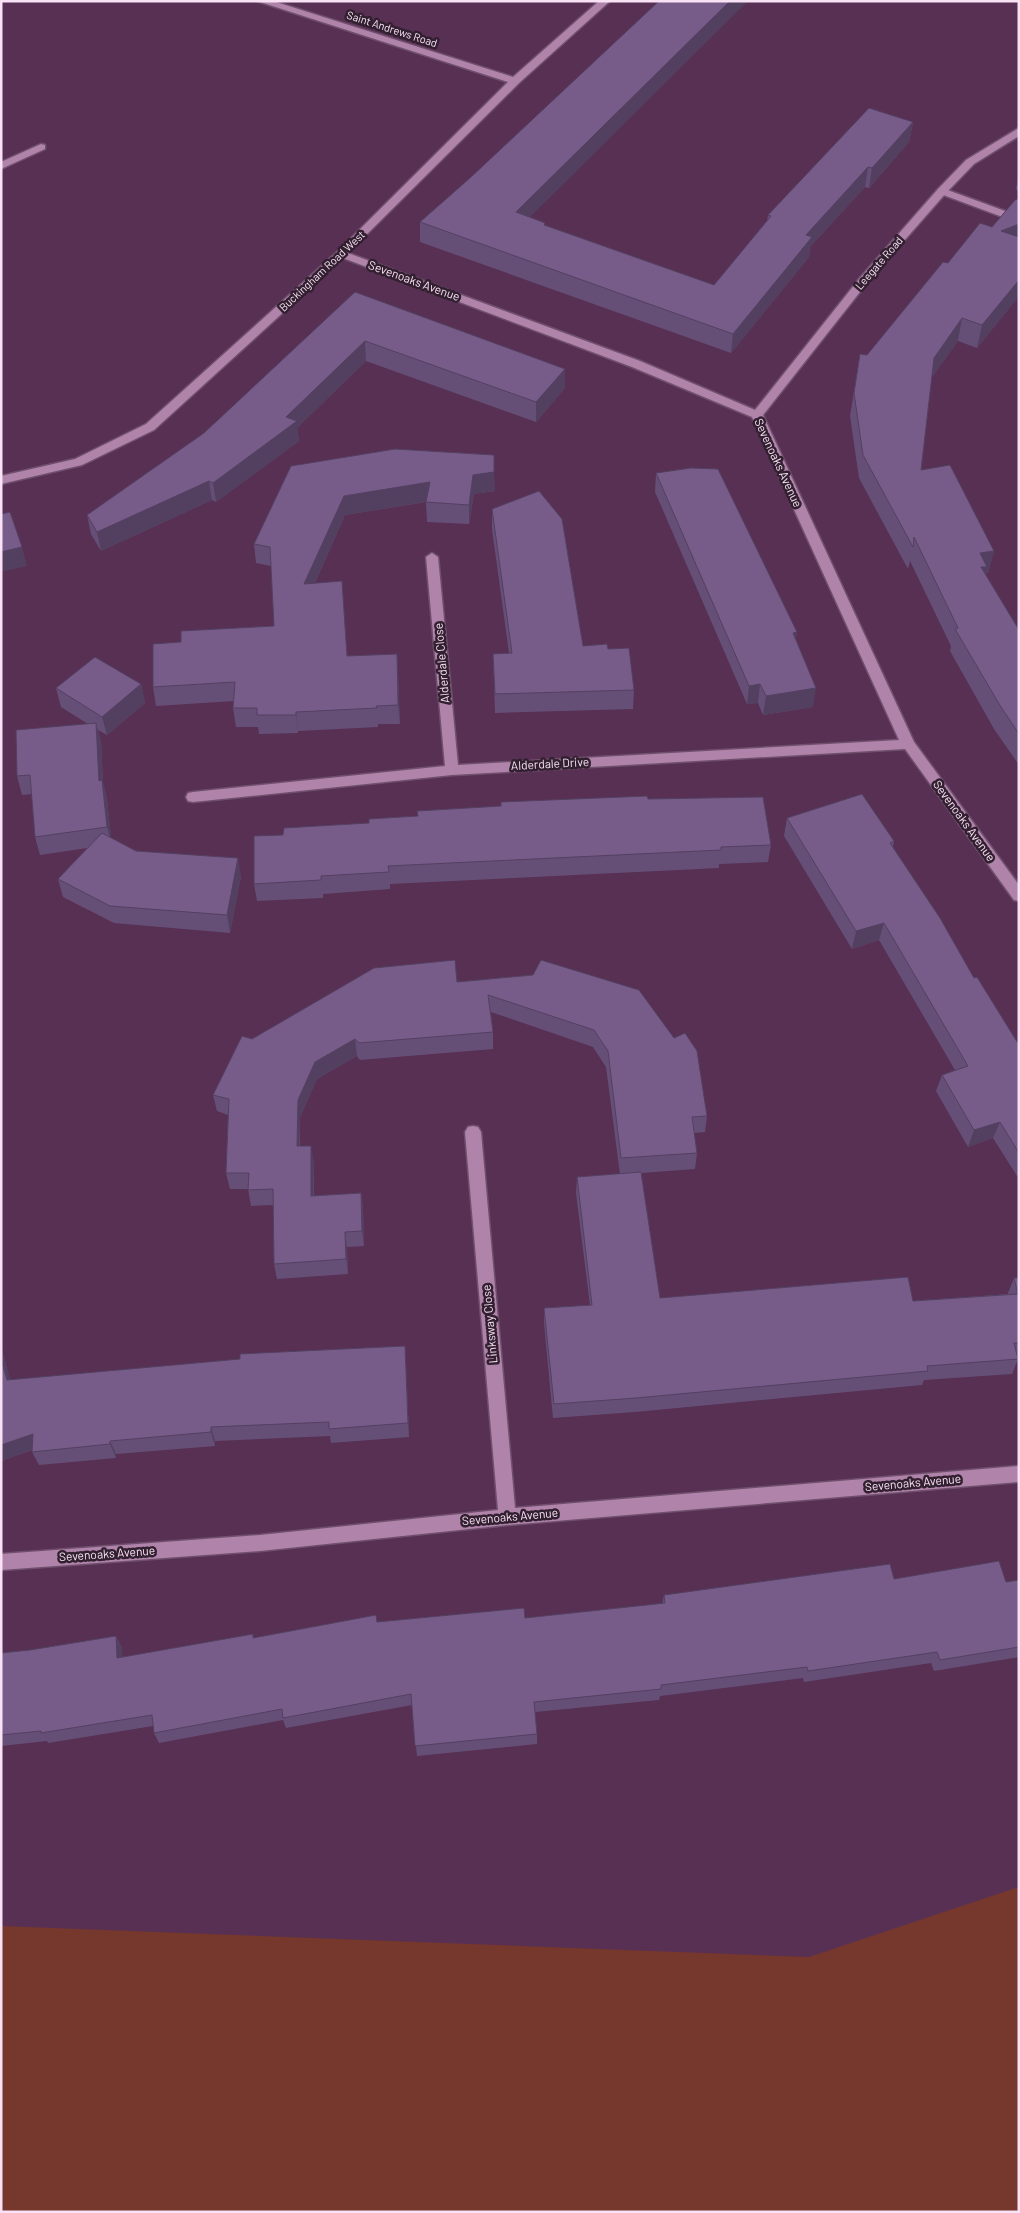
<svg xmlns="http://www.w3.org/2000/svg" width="1020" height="2213" viewBox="0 0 1020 2213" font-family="Barlow,sans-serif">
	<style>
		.green { fill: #76372d }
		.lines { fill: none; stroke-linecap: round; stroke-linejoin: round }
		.service-casing { stroke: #704f6d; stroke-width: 3 }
		.minor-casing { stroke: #704f6d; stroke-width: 3 }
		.service { fill: #af83aa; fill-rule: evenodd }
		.minor { fill: #af83aa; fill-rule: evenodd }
		.wall { fill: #664f77 }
		.shaded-wall { fill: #534061 }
		.building { fill: #775c8a; stroke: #534061 }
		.labels { text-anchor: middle; stroke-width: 5; stroke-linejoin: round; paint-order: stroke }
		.far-street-label { font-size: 11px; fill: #f9e1f6; stroke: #322030 }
		.street-label { font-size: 12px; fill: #f9e1f6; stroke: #322030 }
	</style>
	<rect width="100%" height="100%" fill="#573053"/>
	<path class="green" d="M1019,1887V2212H1V1926L809,1957Z"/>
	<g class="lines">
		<g class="service-casing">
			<path id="service" d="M942,188L1019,216V223L938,193L937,191Z"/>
		</g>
		<g class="minor-casing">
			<path id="minor" d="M257,1H273L513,77L599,1H610L519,83L348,253L640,361L755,410L859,279L938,189L966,160L1019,128V136L974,164L946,193L867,283L763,415L914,742L1019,885V901L1014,900L905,749L452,775L193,802L188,801L186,797L188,793L193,792L445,766L426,557L432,553L438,557L458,765L899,740L752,417L632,367L343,258L154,430L82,465L1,484V476L75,459L146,424L337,252L508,82Z
				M41,144L45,145V149L1,169V162Z
				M473,1126L478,1127L481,1132L515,1508L1019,1466V1482L507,1525L260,1551L1,1570V1554L260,1535L498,1510L465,1132L468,1127Z"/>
		</g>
		<use href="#service" class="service"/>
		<use href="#minor" class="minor"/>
	</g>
	<path class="wall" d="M913,122L909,142L869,188L865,187L810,247L809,257L731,353L420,242V222L530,217L545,223V225L714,285L767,221L768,215Z
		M1019,176V192L1016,189Z
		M1019,200V296L977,348L958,341L932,377L921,470L994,551L988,573L985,574L1019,630V765L994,729L950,651L951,646L910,561L908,569L859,478L850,416L860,354L867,355L948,263L992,227Z
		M355,292L565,369V388L536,422L366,361L297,428L299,441L216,502L212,500L101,551L91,534L87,515L204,433Z
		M291,466L495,491L474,494L469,524L427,522L426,502L345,515L315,583L348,656L398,673L400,724H378V727L298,731V733L259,734L258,727H236L233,708L234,701L156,706L153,687L181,642L274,626L271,566L256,563L254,544Z
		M656,473L795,639L813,707L763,715L758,703L747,704L655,492Z
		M492,509L583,646L608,649L634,690L633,709L495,713L493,654L509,653L492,529Z
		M141,684L145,703L107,735L98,730L101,742L103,783L107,799L111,838L136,851L241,876L230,933L114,923L63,897L58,879L87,848L40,855L35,837L32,794L22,795L17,776L88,724L61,707L56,688Z
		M648,799L771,845L768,862L719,864V868L390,884V889L323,894V898L257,901L254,884L283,835L418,816Z
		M787,818L894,841L893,847L974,978L1019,1045V1179L993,1138L968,1147L936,1091L942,1075L955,1070L879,940L852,949L784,836Z
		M533,975L707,1116L705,1132L694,1133L697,1153L695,1169L641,1173L660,1298L913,1301L1008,1294V1293L1014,1278H1019V1357H1018V1359L1012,1374L924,1380L922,1385L635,1412L553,1418L544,1323V1308L590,1305L576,1193L577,1177L620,1174L606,1067L593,1047L491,1012L493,1032V1049L360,1060L357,1056L317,1079L300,1117V1146L314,1162V1196L361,1193L363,1209L364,1246L347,1247L348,1274L277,1279L274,1264L273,1205L251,1206L248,1189H230L226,1173L228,1115L217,1111L213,1095L252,1039L457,982Z
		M1,1346L10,1380L406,1360L409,1437L331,1443L330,1436L215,1441V1446L116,1454V1458L39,1465L32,1452V1450L1,1461Z
		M894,1579L1006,1582L1019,1580V1657L934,1671L931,1663L804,1682L803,1678L660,1696L659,1700L535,1712L537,1734V1744L417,1756L412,1705L286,1728L283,1720L159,1743L154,1733L153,1726L48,1743L47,1741L1,1746V1653L30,1650L116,1636L122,1648V1658L254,1638L377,1622L525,1618L662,1604L664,1595Z"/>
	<path class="shaded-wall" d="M730,1H748L515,232L516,212Z
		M913,122L909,142L869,188L872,168Z
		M868,167L865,187L810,247L809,257L731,353L733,334L806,235Z
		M1019,224V244L1001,231Z
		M1019,280V296L977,348L982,325Z
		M962,318L958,341L929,381L934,358Z
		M365,341L366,361L297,428L299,441L216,502L213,483L286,417Z
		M565,369V388L536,422V402Z
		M494,472L495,491L474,494L469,524V505L473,475Z
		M209,481L212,500L101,551L97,532Z
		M430,482L431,501L345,515L306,603L304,584L344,496Z
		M22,547L27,566L1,572V552Z
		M994,551L988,573L985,574L981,589L980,553Z
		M797,632L794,651L793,633Z
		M397,654L398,673L400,724L398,705Z
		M141,684L145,703L107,735L102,717Z
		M760,684L758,703L747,704L749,686Z
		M816,688L813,707L763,715L766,696Z
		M296,712L298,731V733L296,715Z
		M96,723L101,742L103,783L107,799L112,845L107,827L99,781Z
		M238,858L241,876L230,933L227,915Z
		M884,923L879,940L852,949L856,931Z
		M355,1039L357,1056L317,1079L300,1117L299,1162L297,1146L298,1100L315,1062Z
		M1000,1122L993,1138L968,1147L974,1130Z
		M311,1146L314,1162L313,1212L311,1196Z
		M361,1193L363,1209L364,1246L362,1231Z
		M345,1232L347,1247L348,1274L346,1259Z
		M1,1346L14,1394L7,1380L1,1359Z
		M405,1346L406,1360L409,1437L408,1423Z
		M211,1427L215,1441V1446L211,1432Z
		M33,1434L39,1447L1,1461V1445Z
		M110,1441L116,1454V1458L110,1444Z
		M116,1636L122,1648L123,1670L117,1658Z"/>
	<path class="building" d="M659,1H730L516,212L545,223L544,225L714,285L771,216L768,215L869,108L913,122L872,168L868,167L806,235L812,237L733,334L420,222L470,178Z
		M1016,199L1019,200V224L1001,231L1019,237V280L982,325L962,318L934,358L921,470L950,465L994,551L980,553L987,567H981L1019,630V734L1001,707L955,629L958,628L914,537L913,547L863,455L854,393L860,354L867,355L943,262L948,263L980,223L992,227Z
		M355,292L565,369L536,402L365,341L286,417L297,421L213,483L209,481L97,532L87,515L204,433Z
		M395,449L494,455V472L473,475L469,505L426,502L430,482L344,496L304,584L342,581L347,656L397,654L398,705L376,706L377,708L296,712V715H257V708H233L235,682L153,687V644L181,642V631L274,626L270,547L254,544L291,466Z
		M691,468L718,469L797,632L793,633L816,688L766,696L760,684L749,686L656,473Z
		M539,491L562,519L583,646L607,644L608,649L629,648L634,690L495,694L493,654L512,653L492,509Z
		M10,512L22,547L1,552V514Z
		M95,657L141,684L102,717L56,688Z
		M96,723L99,781L102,780L107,827L35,837L30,775L17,776L16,730Z
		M862,794L894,841L890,843L940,918L974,978L977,977L1019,1045V1153L1000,1122L974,1130L942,1075L968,1066L884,923L856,931L787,818Z
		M647,796L648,799L763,797L771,845L721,847V850L388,866L389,872L321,876V880L254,884V836L283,835L284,828L369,823V819L418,816L417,811L501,806V802Z
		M102,833L136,851L238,858L227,915L110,906L58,879Z
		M455,960L457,982L533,975L541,960L639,990L674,1038L685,1033L697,1051L707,1116L692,1117L697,1153L621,1158L608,1051L594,1030L488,995L493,1032L359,1043L355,1039L315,1062L298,1100L297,1146H311V1196L361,1193L362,1231L345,1232L346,1259L274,1264L273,1189L248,1190L249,1173H226L229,1099L213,1095L242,1036L252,1039L374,968Z
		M641,1172L660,1298L908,1277L913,1301L1018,1294L1014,1278H1019V1343H1014L1018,1359L927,1366L928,1371L636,1398L554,1404L544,1308L592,1305L577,1177Z
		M405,1346L408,1423L329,1429V1422L211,1427V1432L110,1441V1444L32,1452L33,1434L1,1445V1359L7,1380L240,1359V1354Z
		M999,1561L1006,1582L1019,1580V1647L940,1660L937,1652L808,1671L807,1667L661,1685V1689L534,1702L537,1734L415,1746L411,1694L283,1718L282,1709L154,1733L152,1715L41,1733V1731L1,1735V1653L30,1650L116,1636L117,1658L253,1634V1638L376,1615L377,1622L524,1608L525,1618L665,1603L664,1595L890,1564L894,1579Z"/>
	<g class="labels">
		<g class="far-street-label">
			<text transform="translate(392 29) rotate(18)" y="4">Saint Andrews Road</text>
			<text transform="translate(879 263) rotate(-49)" y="4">Leegate Road</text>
			<text transform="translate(322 271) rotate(-43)" y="4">Buckingham Road West</text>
		</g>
		<g class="street-label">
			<text transform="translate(414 281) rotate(20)" y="4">Sevenoaks Avenue</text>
			<text transform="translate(778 463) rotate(65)" y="4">Sevenoaks Avenue</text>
			<text transform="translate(442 663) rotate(-95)" y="4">Alderdale Close</text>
			<text transform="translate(550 764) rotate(-3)" y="4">Alderdale Drive</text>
			<text transform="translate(964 821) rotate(54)" y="4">Sevenoaks Avenue</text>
			<text transform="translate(490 1324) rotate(-95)" y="4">Linksway Close</text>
			<text transform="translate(913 1483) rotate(-5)" y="4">Sevenoaks Avenue</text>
			<text transform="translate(510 1517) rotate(-5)" y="4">Sevenoaks Avenue</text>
			<text transform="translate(107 1554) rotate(-4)" y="4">Sevenoaks Avenue</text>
		</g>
	</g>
	<rect width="1020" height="2213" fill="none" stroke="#f9e1f6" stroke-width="5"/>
</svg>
